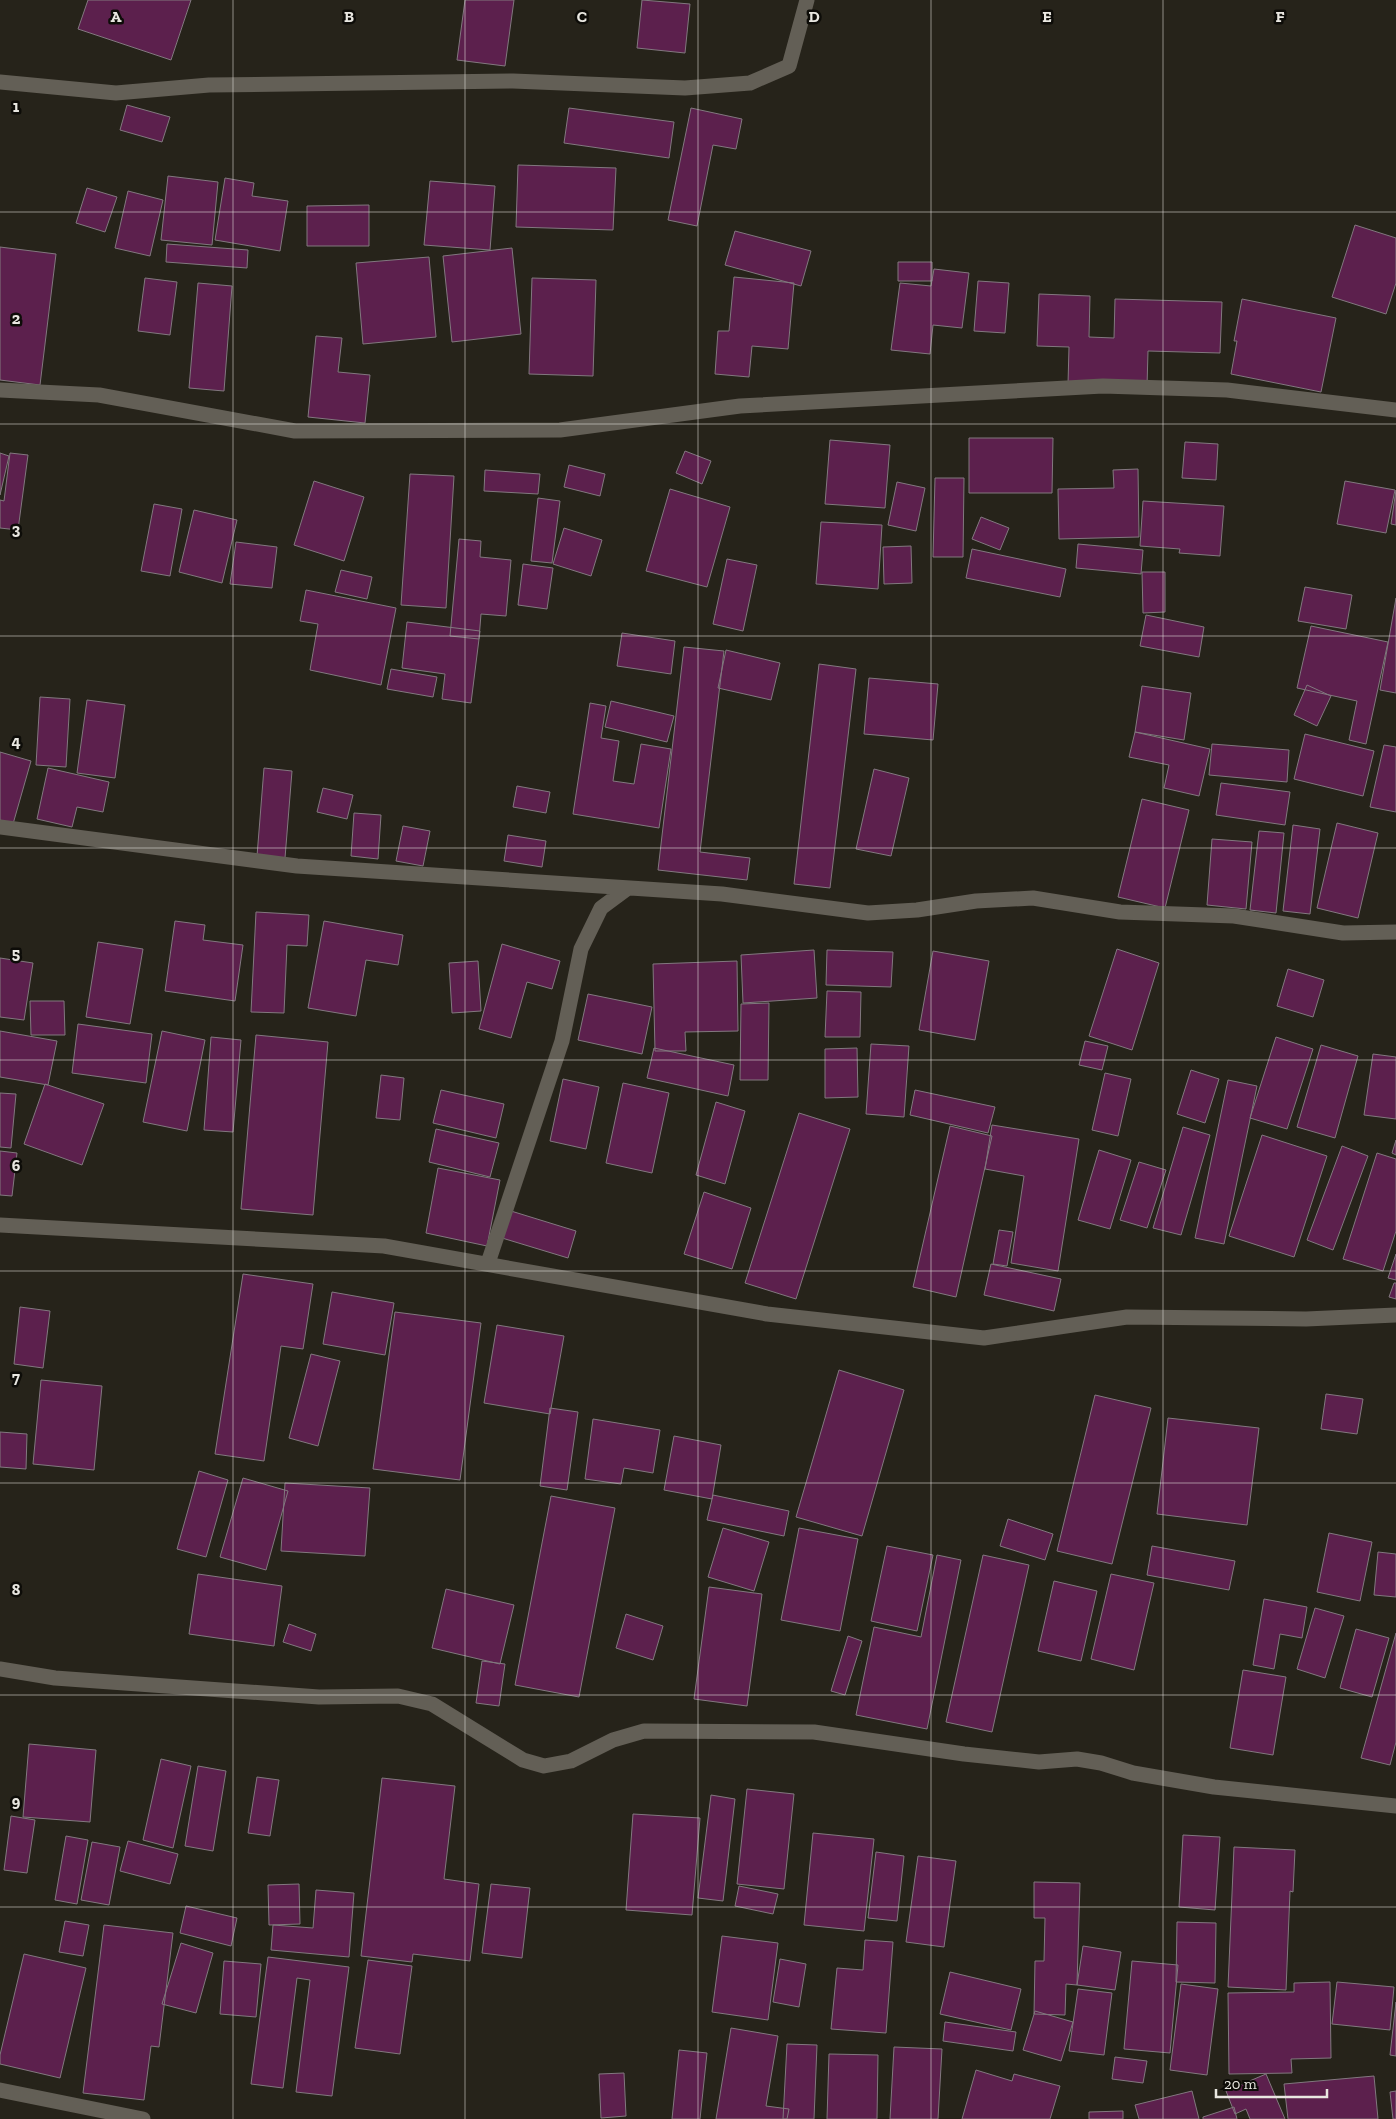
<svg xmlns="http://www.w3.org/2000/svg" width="1396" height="2119" viewBox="0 0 1396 2119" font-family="'Zilla Slab',serif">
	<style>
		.building { fill: #5c204d; stroke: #82787f }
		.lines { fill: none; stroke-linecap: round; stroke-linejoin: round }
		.street { stroke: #635f56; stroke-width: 15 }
		.grid { fill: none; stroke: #e9e7e1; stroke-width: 1; stroke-opacity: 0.55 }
		.grid-label { font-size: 16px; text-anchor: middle; font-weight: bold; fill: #e9e7e1; stroke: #0d0c08; stroke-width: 5; stroke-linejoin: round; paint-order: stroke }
	</style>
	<rect width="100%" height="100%" fill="#26231a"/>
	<path class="building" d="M88,0H191L171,60L78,29Z
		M465,0H514L505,66L457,60Z
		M642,0L690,4L685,53L637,48Z
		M127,105L170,117L162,142L120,130Z
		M569,108L674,122L669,158L564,143Z
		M691,108L742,119L736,149L713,145L697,226L668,220Z
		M518,165L616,168L613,230L516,227Z
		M168,176L218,182L212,245L161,240Z
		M225,178L254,183L252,196L288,201L280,251L215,240Z
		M430,181L495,186L490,250L424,245Z
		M87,188L117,197L105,232L76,223Z
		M128,191L163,200L150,256L115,248Z
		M369,205V246H307V206Z
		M1355,225L1396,238V283L1386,314L1332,297Z
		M735,231L811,251L801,286L725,265Z
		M167,244L248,250L247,268L166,262Z
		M0,247L56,254L40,385L0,380Z
		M512,248L521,334L452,342L443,256Z
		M429,257L436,337L363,344L356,263Z
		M898,262H932V281H898Z
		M934,269L969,273L962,328L933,325L930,354L891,350L900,283L931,286Z
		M734,277L794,283L788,349L752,346L749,377L715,374L718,331H729Z
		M145,278L177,282L170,335L138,331Z
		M532,278L596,280L593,376L529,374Z
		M978,281L1009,283L1005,333L974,331Z
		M198,283L232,286L224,391L189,388Z
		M1039,294L1090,296L1089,337L1114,338L1115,299L1222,302L1220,353L1148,351L1147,387L1068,384L1069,347L1037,346Z
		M1242,299L1336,318L1321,392L1231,374L1237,341H1234Z
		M316,336L342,338L338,372L370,375L365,423L308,417Z
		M969,438H1053L1052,493H969Z
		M830,440L890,445L885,508L825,504Z
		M1185,442L1218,444L1216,480L1182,478Z
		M685,451L711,461L702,484L676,473Z
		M0,453L9,456L0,495Z
		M10,453L28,455L18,530L0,528V500L4,501Z
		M569,465L605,474L600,496L564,487Z
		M1138,469L1139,537L1059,539L1058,489L1114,488L1113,470Z
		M485,470L540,474L538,494L484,491Z
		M410,474L454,476L446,608L401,605Z
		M935,478H964L963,557H933Z
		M314,481L364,497L344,561L294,545Z
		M1345,481L1395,490L1386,533L1337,524Z
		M897,482L925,488L916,531L888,525Z
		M670,489L730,507L707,587L646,571Z
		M1396,490V525L1391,524Z
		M538,498L560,501L552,563L531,561Z
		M1143,501L1224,506L1220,556L1179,553L1180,549L1140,546Z
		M154,504L182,509L170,576L141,571Z
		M194,510L237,520L222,583L179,572Z
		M981,517L1009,528L1000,550L972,539Z
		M821,522L882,525L878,589L816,584Z
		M564,528L602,540L591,576L553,564Z
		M459,539L481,541L480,557L511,560L506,616L481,614L479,639L450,636Z
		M236,542L277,547L272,588L230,584Z
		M1078,544L1143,550L1141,574L1076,568Z
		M911,546L912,583L884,584L883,547Z
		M972,549L1066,569L1060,597L966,578Z
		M727,559L757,565L743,631L713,624Z
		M523,564L553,568L547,609L518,605Z
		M341,570L372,577L367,599L335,592Z
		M1142,572H1165V612L1143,613Z
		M1305,587L1352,595L1346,629L1298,621Z
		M306,590L396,608L381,685L310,670L318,624L300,621Z
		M1396,598V693L1380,690Z
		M1146,615L1204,627L1199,657L1140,646Z
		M407,622L480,631L471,703L442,699L445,674L402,668Z
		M1311,626L1388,642L1366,744L1349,740L1357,701L1297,688Z
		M622,633L675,641L671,674L617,666Z
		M684,647L724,651L700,852L750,858L747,880L658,870Z
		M726,650L780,663L771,700L718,688Z
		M819,664L856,669L830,888L794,884Z
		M391,669L437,677L433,697L387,689Z
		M869,678L938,684L933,740L864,734Z
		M1307,685L1331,696L1317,726L1294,715Z
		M1142,686L1191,693L1184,740L1135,732Z
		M40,697L70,699L66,767L36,765Z
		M87,700L125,705L115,778L77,773Z
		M611,701L674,716L667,742L605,727Z
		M590,703L606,706L601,738L619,741L613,781L634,784L641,744L671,749L659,828L573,814Z
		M1135,732L1210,749L1199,796L1164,788L1169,765L1129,757Z
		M1305,734L1374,751L1363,796L1294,779Z
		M1212,744L1289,750L1287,782L1209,775Z
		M1384,745L1396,747V812L1370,807Z
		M0,752L31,761L13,824L0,820Z
		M48,768L109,782L103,812L77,807L72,827L37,819Z
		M264,768L292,771L285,858L257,856Z
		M874,769L909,778L891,856L856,849Z
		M1221,783L1290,792L1285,825L1216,815Z
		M517,786L550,792L546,813L513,807Z
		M323,788L353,795L347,819L317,812Z
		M1142,799L1189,810L1165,908L1118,897Z
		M354,813L381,815L378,859L351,856Z
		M1337,823L1378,833L1358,918L1317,908Z
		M1293,825L1320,829L1310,914L1283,911Z
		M403,826L430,831L423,866L396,861Z
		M1259,831L1284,833L1276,913L1250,910Z
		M508,835L546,841L542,867L504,861Z
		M1212,839L1252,842L1246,909L1207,905Z
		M256,912L309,915L307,946L287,945L284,1013L251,1012Z
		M175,921L205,925L203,940L243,945L235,1001L165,991Z
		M324,921L403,935L398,965L366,960L356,1016L308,1008Z
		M98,942L143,949L130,1024L86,1017Z
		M502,944L560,961L552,989L527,982L511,1038L479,1029Z
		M1117,949L1159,963L1132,1050L1089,1036Z
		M814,950L817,998L743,1003L741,955Z
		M827,950L893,952L891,987L826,985Z
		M933,951L989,961L975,1040L919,1030Z
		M0,958L33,963L24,1020L0,1017Z
		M478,961L481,1011L452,1013L449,963Z
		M737,961L738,1031L685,1032L686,1051H655L653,964Z
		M1288,969L1324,980L1313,1017L1277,1006Z
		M827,991L861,992L860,1037H825Z
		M588,994L652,1007L642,1054L578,1040Z
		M30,1001H64L65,1035H31Z
		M769,1003L768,1080H740L741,1004Z
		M78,1024L152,1034L146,1083L72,1073Z
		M0,1031L57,1041L48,1085L0,1077Z
		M162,1031L205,1040L187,1131L143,1122Z
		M256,1035L328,1042L313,1215L241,1209Z
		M211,1037L241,1040L233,1132L204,1130Z
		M1276,1037L1313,1049L1287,1129L1250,1118Z
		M1085,1041L1108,1046L1102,1070L1079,1065Z
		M871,1044L909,1046L904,1117L866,1114Z
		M1321,1045L1358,1056L1335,1138L1297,1127Z
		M654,1048L734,1065L728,1096L647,1078Z
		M857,1048L858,1097L825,1098V1049Z
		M1373,1054L1396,1057V1119L1364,1115Z
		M1191,1070L1219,1079L1205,1123L1177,1114Z
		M1105,1073L1131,1079L1118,1136L1092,1130Z
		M381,1075L404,1078L400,1120L376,1118Z
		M563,1079L599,1087L586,1149L550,1141Z
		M1228,1080L1257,1086L1224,1244L1195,1238Z
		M623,1083L669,1093L652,1173L606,1163Z
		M45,1084L104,1104L82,1165L24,1144Z
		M441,1090L504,1104L496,1138L433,1123Z
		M915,1090L995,1107L988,1133L910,1115Z
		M0,1093L16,1094L11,1148L0,1147Z
		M716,1102L745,1111L725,1184L696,1175Z
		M799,1113L850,1129L796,1299L745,1283Z
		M992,1125L1079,1139L1058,1271L1011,1263L1024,1176L985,1169Z
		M950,1126L992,1136L956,1297L913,1287Z
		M1183,1127L1210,1135L1181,1235L1153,1228Z
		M436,1129L499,1143L490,1177L429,1162Z
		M1262,1135L1327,1156L1294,1257L1229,1236Z
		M1396,1140V1155L1392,1153Z
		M1342,1146L1368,1156L1333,1250L1307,1240Z
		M1099,1150L1131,1160L1110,1229L1078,1220Z
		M0,1151L17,1153L12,1196L0,1195Z
		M1377,1153L1396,1159V1231L1383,1271L1343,1259Z
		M1139,1162L1166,1170L1147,1228L1120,1220Z
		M438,1168L500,1180L487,1246L426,1233Z
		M704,1192L751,1208L732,1269L684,1254Z
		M511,1211L576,1231L568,1258L502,1238Z
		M999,1230L1013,1232L1007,1266L993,1264Z
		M1396,1254V1280L1388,1278Z
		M991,1264L1061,1279L1054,1311L984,1295Z
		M243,1274L313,1284L303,1349L281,1346L264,1461L215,1454Z
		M1394,1283H1396V1299L1389,1297Z
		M332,1292L394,1303L385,1355L323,1344Z
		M20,1307L50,1311L43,1368L14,1364Z
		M395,1312L481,1323L460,1480L373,1469Z
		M497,1325L564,1336L550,1414L484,1403Z
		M311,1354L340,1361L318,1446L289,1438Z
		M839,1370L904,1390L862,1536L796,1517Z
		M41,1380L102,1386L94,1470L33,1464Z
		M1326,1394L1363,1399L1357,1434L1321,1429Z
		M1095,1395L1151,1408L1112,1564L1057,1551Z
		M550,1408L578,1412L567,1490L540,1486Z
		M1168,1418L1259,1428L1247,1525L1157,1514Z
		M593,1419L660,1430L653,1473L624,1468L621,1484L585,1479Z
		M0,1432L27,1434L26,1469L0,1467Z
		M674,1436L721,1445L712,1499L664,1490Z
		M199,1471L228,1480L206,1557L177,1549Z
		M243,1478L288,1491L266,1570L220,1557Z
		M285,1483L370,1488L365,1556L281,1551Z
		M713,1495L789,1511L784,1536L707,1520Z
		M551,1496L615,1508L579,1697L515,1685Z
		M1008,1519L1053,1534L1045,1560L1000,1546Z
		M723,1528L769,1542L754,1591L708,1577Z
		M799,1528L858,1539L840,1631L781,1620Z
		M1329,1533L1372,1542L1360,1601L1317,1592Z
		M887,1546L933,1555L917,1631L871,1621Z
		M1152,1546L1235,1561L1229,1590L1147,1575Z
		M1378,1552L1396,1554V1597L1374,1595Z
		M937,1555L961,1560L927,1729L856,1715L874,1627L921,1637Z
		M983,1555L1029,1565L992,1732L946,1722Z
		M198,1574L282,1586L274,1646L189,1634Z
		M1111,1574L1154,1583L1134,1670L1091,1659Z
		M1054,1581L1097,1591L1081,1661L1038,1651Z
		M709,1587L762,1594L747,1706L694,1699Z
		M446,1589L514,1605L500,1664L432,1648Z
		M1264,1599L1307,1607L1302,1638L1280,1634L1274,1669L1253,1665Z
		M1315,1608L1344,1616L1325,1678L1297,1669Z
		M626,1614L663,1626L653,1660L616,1648Z
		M289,1624L316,1634L311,1651L283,1642Z
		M1356,1629L1389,1638L1372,1697L1340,1688Z
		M1396,1633V1742L1390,1765L1361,1758Z
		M848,1636L862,1641L845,1695L831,1691Z
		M482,1661L505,1664L499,1706L476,1703Z
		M1243,1670L1286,1677L1273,1755L1230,1748Z
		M29,1744L96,1750L90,1822L23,1817Z
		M161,1759L191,1766L173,1848L143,1840Z
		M198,1766L226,1771L213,1851L185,1846Z
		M257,1777L279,1780L270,1836L248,1833Z
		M382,1778L455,1786L444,1879L479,1884L470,1961L413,1954L412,1962L361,1956Z
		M747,1789L794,1794L784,1889L737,1884Z
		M711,1795L735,1799L723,1901L698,1898Z
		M633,1814L700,1818L692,1915L626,1910Z
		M11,1816L35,1820L27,1873L4,1870Z
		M813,1833L874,1839L864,1931L804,1925Z
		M1183,1835L1220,1837L1215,1910L1179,1907Z
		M66,1836L88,1840L77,1904L55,1900Z
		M128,1841L178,1854L170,1884L120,1871Z
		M92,1842L120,1847L109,1905L81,1900Z
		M1234,1847L1295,1850L1293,1892L1290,1891L1286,1990L1228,1987Z
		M876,1852L904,1856L897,1921L868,1918Z
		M918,1856L956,1861L944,1947L906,1942Z
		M1034,1882L1080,1883L1077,1985L1066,1984L1065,2015L1034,2014L1035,1961H1044L1045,1918H1034Z
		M299,1884L300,1924L269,1925L268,1885Z
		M491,1884L530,1888L522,1958L482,1953Z
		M739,1886L778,1894L773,1914L735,1906Z
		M316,1890L354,1893L349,1957L271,1950L273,1925L313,1928Z
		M186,1906L237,1918L231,1946L180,1933Z
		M65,1921L89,1925L83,1956L59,1952Z
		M1177,1922L1216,1923L1215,1983L1176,1982Z
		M104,1925L173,1933L159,2047L151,2046L144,2100L83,2093Z
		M722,1936L778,1943L768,2020L712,2012Z
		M865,1940L893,1942L886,2033L831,2029L837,1968L863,1970Z
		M181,1943L213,1953L196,2013L162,2004Z
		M1083,1946L1121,1952L1115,1990L1077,1985Z
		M24,1954L86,1968L60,2078L0,2064V2055Z
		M268,1957L349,1967L332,2096L296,2092L310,1980L297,1978L283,2088L251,2084Z
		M780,1959L806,1964L799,2007L773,2002Z
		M368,1960L412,1966L400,2054L355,2048Z
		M224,1961L261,1964L256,2017L220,2014Z
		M1132,1961L1178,1965L1170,2053L1124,2049Z
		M950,1972L1021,1989L1011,2030L940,2014Z
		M1330,1982L1331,2058L1291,2059L1292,2073L1229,2074L1228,1993L1294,1992V1983Z
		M1337,1982L1394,1987L1390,2030L1332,2024Z
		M1181,1984L1218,1989L1207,2075L1170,2070Z
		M1078,1989L1112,1993L1104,2055L1069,2051Z
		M1396,2002V2056L1390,2055Z
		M1035,2011L1073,2022L1061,2061L1023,2050Z
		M945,2022L1016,2032L1013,2051L943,2041Z
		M731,2028L778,2036L766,2106L789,2109L787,2119H716Z
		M787,2044L817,2045L814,2119H783Z
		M894,2047L942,2049L938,2119H890Z
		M679,2050L707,2053L700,2119H672Z
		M829,2054L878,2055L877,2119H827Z
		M1115,2057L1147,2061L1143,2083L1112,2079Z
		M976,2070L1012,2081L1014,2074L1060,2086L1050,2119H962Z
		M624,2073L626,2116L601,2118L599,2074Z
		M1266,2074L1285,2119H1250L1246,2109L1235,2114L1226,2091Z
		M1374,2076L1378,2119H1288L1284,2084Z
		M1192,2091L1199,2119H1139L1135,2105Z
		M1396,2091V2119H1393L1390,2092Z
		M1234,2107L1237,2119H1203V2117Z
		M1123,2111V2119H1089V2112Z"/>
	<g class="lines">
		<path class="street" d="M0,82L116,93L209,85L513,81L685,88L750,83L789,66L807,0
			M0,390L99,395L295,431L560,430L740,406L1103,386L1227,390L1396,410
			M0,827L297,866L722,894L868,913L917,910L976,901L1033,898L1120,912L1234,916L1343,933L1396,932
			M0,1225L384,1246L767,1314L984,1338L1127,1317L1306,1319L1396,1315
			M488,1263L562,1041L581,949L601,908L628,888
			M0,1669L55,1678L319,1697L398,1696L432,1704L523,1760L544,1766L571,1761L613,1740L644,1731L814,1732L964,1754L1039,1762L1077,1759L1101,1763L1133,1773L1214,1787L1396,1806
			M0,2090L143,2119"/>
	</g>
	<path class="grid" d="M233,0V2119M465,0V2119M698,0V2119M931,0V2119M1163,0V2119M0,212H1396M0,424H1396M0,636H1396M0,848H1396M0,1060H1396M0,1271H1396M0,1483H1396M0,1695H1396M0,1907H1396"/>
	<g class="grid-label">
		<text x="116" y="22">A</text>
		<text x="349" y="22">B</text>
		<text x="582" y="22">C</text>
		<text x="814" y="22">D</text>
		<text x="1047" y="22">E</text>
		<text x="1280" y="22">F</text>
		<text x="16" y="112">1</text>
		<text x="16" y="324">2</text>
		<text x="16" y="535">3</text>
		<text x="16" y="747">4</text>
		<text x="16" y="959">5</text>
		<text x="16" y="1171">6</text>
		<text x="16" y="1383">7</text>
		<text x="16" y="1595">8</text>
		<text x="16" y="1807">9</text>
	</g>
	<path d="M1216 2089v8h111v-8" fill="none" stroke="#e9e7e1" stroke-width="2.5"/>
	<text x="1224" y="2089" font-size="15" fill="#e9e7e1" stroke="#0d0c08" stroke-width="4" paint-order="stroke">20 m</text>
</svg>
